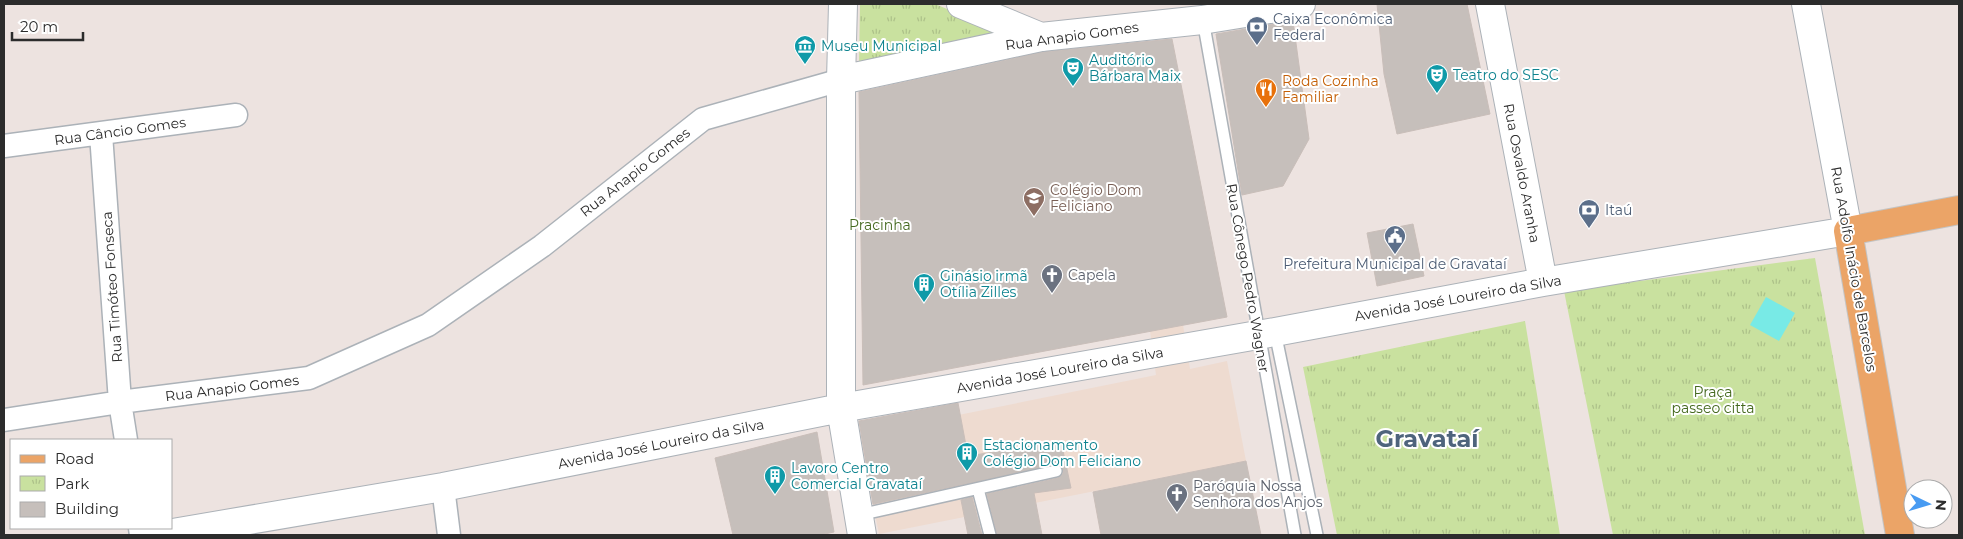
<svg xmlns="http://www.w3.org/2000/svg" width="1963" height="539" viewBox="0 0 1963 539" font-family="Montserrat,sans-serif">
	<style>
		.education { fill: #eedbd0 }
		.park { fill: url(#park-tufts) }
		.water { fill: #78eae6 }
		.building { fill: #c6bfbb; stroke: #c9beb9 }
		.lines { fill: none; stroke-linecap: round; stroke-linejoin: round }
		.service-casing { stroke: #acb2b8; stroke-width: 14 }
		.minor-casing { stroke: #acb2b8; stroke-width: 25 }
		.tertiary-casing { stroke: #acb2b8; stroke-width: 30 }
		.secondary-casing { stroke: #acb2b8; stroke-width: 30 }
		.primary-casing { stroke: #c4c4c4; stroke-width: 30 }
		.service { stroke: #fff; stroke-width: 11 }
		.minor { stroke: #fff; stroke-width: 22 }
		.tertiary { stroke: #fff; stroke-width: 28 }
		.secondary { stroke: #fff; stroke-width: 28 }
		.primary { stroke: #eba467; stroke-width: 28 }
		.labels { text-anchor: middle; stroke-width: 4; stroke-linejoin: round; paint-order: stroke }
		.service-label { font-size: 14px; fill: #4e5e75; stroke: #fff; text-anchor: start }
		.street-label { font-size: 14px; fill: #2c2c2c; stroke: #fff }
		.culture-label { font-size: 14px; fill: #0d838f; stroke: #fff; text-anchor: start }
		.food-label { font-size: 14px; fill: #c56008; stroke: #fff; text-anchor: start }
		.education-label { font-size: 14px; fill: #785e54; stroke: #fff; text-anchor: start }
		.park-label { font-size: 14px; fill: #44681e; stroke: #fff }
		.worship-label { font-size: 14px; fill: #5b616d; stroke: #fff; text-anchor: start }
		.town-label { font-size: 24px; font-weight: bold; fill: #4e647c; stroke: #fff }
	</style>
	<defs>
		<pattern id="park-tufts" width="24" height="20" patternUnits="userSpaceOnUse" patternTransform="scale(1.25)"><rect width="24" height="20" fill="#c9e19f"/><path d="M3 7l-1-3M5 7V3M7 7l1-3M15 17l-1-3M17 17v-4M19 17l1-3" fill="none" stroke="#adc189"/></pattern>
	</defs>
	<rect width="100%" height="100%" fill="#ede3e0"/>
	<path class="education" d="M1183,325L1190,369L1227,361L1246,461L879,534L859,435L1156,375L1150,331Z"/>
	<path class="park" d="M860,4H935L1007,34L859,65Z
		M1815,258L1865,535H1613L1564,291Z
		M1525,321L1560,535H1337L1303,367Z"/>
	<path class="water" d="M1766,297L1795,313L1779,341L1750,325Z"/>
	<path class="building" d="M1377,4H1467L1490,114L1397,134L1384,74Z
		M1293,21L1309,139L1283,186L1242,195L1216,34Z
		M1172,39L1227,317L863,385L859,92L1043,52Z
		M1413,224L1424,276L1377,286L1367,233Z
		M958,403L968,456L1039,445L1062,446L1071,488L1034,493L1042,535H997L987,494L1058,478L1063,474V470L1058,464L873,504L859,421Z
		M817,432L834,532L820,535H733L715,458Z
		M1246,461L1261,535H1101L1093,492Z
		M972,497L982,535H968L961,500Z"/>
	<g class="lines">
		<g class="service-casing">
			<path id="service" d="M1203,20L1295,535
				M1275,332L1317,535
				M978,489L990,535
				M859,515L1056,471"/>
		</g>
		<g class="minor-casing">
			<path id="minor" d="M101,134L120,402L126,440
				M4,146L236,115
				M4,420L120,402L309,378L428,325L542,246L703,119L841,80
				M443,487L449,535
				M140,528L141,535"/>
		</g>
		<g class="tertiary-casing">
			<path id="tertiary" d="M843,4L841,80V408L862,535
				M1490,4L1543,282
				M841,80L1041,37
				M161,535L443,487L841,408L1275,332L1543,282L1848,231L1806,4"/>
		</g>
		<g class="secondary-casing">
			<path id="secondary" d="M961,4L1041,37L1202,20L1301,4"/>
		</g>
		<g class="primary-casing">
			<path id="primary" d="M1900,535L1848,231L1959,210"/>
		</g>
		<use href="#service" class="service"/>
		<use href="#minor" class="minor"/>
		<use href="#tertiary" class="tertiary"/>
		<use href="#secondary" class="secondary"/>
		<use href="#primary" class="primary"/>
	</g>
	<defs>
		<g id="bank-pin" transform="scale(1.125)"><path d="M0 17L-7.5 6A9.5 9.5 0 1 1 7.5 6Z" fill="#5c6f8a" stroke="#fff"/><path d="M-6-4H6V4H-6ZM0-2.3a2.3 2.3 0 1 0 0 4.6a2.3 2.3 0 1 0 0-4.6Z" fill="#fff"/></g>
		<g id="museum-pin" transform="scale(1.125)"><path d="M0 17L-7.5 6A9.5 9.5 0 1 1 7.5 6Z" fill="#0f9aa8" stroke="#fff"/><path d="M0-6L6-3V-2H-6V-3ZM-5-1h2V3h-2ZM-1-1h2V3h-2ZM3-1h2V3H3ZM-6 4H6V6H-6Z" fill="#fff"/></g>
		<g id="theatre-pin" transform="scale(1.125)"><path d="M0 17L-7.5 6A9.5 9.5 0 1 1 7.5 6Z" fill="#0f9aa8" stroke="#fff"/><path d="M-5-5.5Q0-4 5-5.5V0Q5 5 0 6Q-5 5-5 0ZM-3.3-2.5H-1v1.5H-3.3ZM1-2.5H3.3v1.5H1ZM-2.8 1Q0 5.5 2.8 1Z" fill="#fff"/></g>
		<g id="restaurant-pin" transform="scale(1.125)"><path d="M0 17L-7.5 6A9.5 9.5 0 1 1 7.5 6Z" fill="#e8710a" stroke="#fff"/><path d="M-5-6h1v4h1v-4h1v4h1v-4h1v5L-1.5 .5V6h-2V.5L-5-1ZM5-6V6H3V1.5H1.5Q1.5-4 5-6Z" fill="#fff"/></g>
		<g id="school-pin" transform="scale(1.125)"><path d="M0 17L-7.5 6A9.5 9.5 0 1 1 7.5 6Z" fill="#8d6e63" stroke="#fff"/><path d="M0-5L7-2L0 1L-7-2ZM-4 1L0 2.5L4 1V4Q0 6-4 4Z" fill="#fff"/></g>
		<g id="civic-pin" transform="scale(1.125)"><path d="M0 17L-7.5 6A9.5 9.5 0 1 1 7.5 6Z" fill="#5c6f8a" stroke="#fff"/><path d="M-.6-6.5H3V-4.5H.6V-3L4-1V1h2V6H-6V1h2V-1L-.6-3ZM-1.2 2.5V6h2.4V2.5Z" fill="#fff"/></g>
		<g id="church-pin" transform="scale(1.125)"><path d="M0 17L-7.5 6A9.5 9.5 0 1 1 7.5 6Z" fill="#6b7280" stroke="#fff"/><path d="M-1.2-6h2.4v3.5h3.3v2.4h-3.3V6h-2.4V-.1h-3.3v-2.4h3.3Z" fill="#fff"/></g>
		<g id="building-pin" transform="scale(1.125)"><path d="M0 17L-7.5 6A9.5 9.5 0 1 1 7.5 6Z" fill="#0f9aa8" stroke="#fff"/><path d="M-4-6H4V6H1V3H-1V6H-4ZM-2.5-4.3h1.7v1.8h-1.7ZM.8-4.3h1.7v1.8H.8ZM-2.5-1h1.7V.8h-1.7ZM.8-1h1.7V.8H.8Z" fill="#fff"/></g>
	</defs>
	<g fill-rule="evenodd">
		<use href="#bank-pin" x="1257" y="27"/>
		<use href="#museum-pin" x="805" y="46"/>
		<use href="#theatre-pin" x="1073" y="68"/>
		<use href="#theatre-pin" x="1437" y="75"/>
		<use href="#restaurant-pin" x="1266" y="89"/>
		<use href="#school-pin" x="1034" y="198"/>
		<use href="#bank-pin" x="1589" y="210"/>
		<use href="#civic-pin" x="1395" y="236"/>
		<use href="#church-pin" x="1052" y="275"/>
		<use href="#building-pin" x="924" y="284"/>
		<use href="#building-pin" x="967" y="453"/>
		<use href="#building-pin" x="775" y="476"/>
		<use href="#church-pin" x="1177" y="494"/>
	</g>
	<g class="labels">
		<g class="service-label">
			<text x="1273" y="24">Caixa Econômica<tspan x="1273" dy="16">Federal</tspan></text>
			<text x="1605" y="215">Itaú</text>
			<text x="1395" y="269" text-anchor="middle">Prefeitura Municipal de Gravataí</text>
		</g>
		<g class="street-label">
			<text transform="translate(1072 36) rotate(-8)" y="5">Rua Anapio Gomes</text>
			<text transform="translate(120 131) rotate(-8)" y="5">Rua Câncio Gomes</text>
			<text transform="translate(635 172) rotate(-38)" y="5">Rua Anapio Gomes</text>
			<text transform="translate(1522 173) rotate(79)" y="5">Rua Osvaldo Aranha</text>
			<text transform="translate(1854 269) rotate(80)" y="5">Rua Adolfo Inácio de Barcelos</text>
			<text transform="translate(1248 278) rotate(80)" y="5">Rua Cônego Pedro Wagner</text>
			<text transform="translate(112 287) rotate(-94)" y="5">Rua Timóteo Fonseca</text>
			<text transform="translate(1458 298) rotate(-10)" y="5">Avenida José Loureiro da Silva</text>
			<text transform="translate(1060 370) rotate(-10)" y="5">Avenida José Loureiro da Silva</text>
			<text transform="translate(232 388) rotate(-7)" y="5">Rua Anapio Gomes</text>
			<text transform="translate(661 444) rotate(-11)" y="5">Avenida José Loureiro da Silva</text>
		</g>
		<g class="culture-label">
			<text x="821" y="51">Museu Municipal</text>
			<text x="1089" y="65">Auditório<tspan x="1089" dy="16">Bárbara Maix</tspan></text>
			<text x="1453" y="80">Teatro do SESC</text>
			<text x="940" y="281">Ginásio irmã<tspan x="940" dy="16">Otília Zilles</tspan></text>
			<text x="983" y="450">Estacionamento<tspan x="983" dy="16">Colégio Dom Feliciano</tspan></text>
			<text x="791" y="473">Lavoro Centro<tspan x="791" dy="16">Comercial Gravataí</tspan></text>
		</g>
		<g class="food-label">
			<text x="1282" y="86">Roda Cozinha<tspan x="1282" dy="16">Familiar</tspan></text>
		</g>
		<g class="education-label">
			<text x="1050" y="195">Colégio Dom<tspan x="1050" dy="16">Feliciano</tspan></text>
		</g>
		<g class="park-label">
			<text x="880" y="230">Pracinha</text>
			<text x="1713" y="397">Praça<tspan x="1713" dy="16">passeo citta</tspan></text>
		</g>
		<g class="worship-label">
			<text x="1068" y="280">Capela</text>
			<text x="1193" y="491">Paróquia Nossa<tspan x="1193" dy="16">Senhora dos Anjos</tspan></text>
		</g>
		<g class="town-label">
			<text x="1427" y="447">Gravataí</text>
		</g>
	</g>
	<rect width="1963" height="539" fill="none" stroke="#2c2c2c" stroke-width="10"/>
	<rect x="10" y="439" width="162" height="90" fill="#ffffff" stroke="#ababab"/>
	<rect x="20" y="455" width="25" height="8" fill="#eba467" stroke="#ababab"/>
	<text x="55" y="464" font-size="15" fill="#2c2c2c">Road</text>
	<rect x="20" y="476" width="25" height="15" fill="url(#park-tufts)" stroke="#ababab"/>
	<text x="55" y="489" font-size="15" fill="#2c2c2c">Park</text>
	<rect x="20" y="502" width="25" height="15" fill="#c6bfbb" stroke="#ababab"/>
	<text x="55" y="514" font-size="15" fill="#2c2c2c">Building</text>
	<g transform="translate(1928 504) rotate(95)"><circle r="24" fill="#ffffff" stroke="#ababab"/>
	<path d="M0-4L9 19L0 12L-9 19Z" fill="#489bf2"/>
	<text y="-8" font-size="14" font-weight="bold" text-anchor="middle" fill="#2c2c2c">N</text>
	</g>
	<path d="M12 32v8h71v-8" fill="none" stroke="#2c2c2c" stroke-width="2.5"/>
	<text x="20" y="32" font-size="15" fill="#2c2c2c" stroke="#ffffff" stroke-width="4" paint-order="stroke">20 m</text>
</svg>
